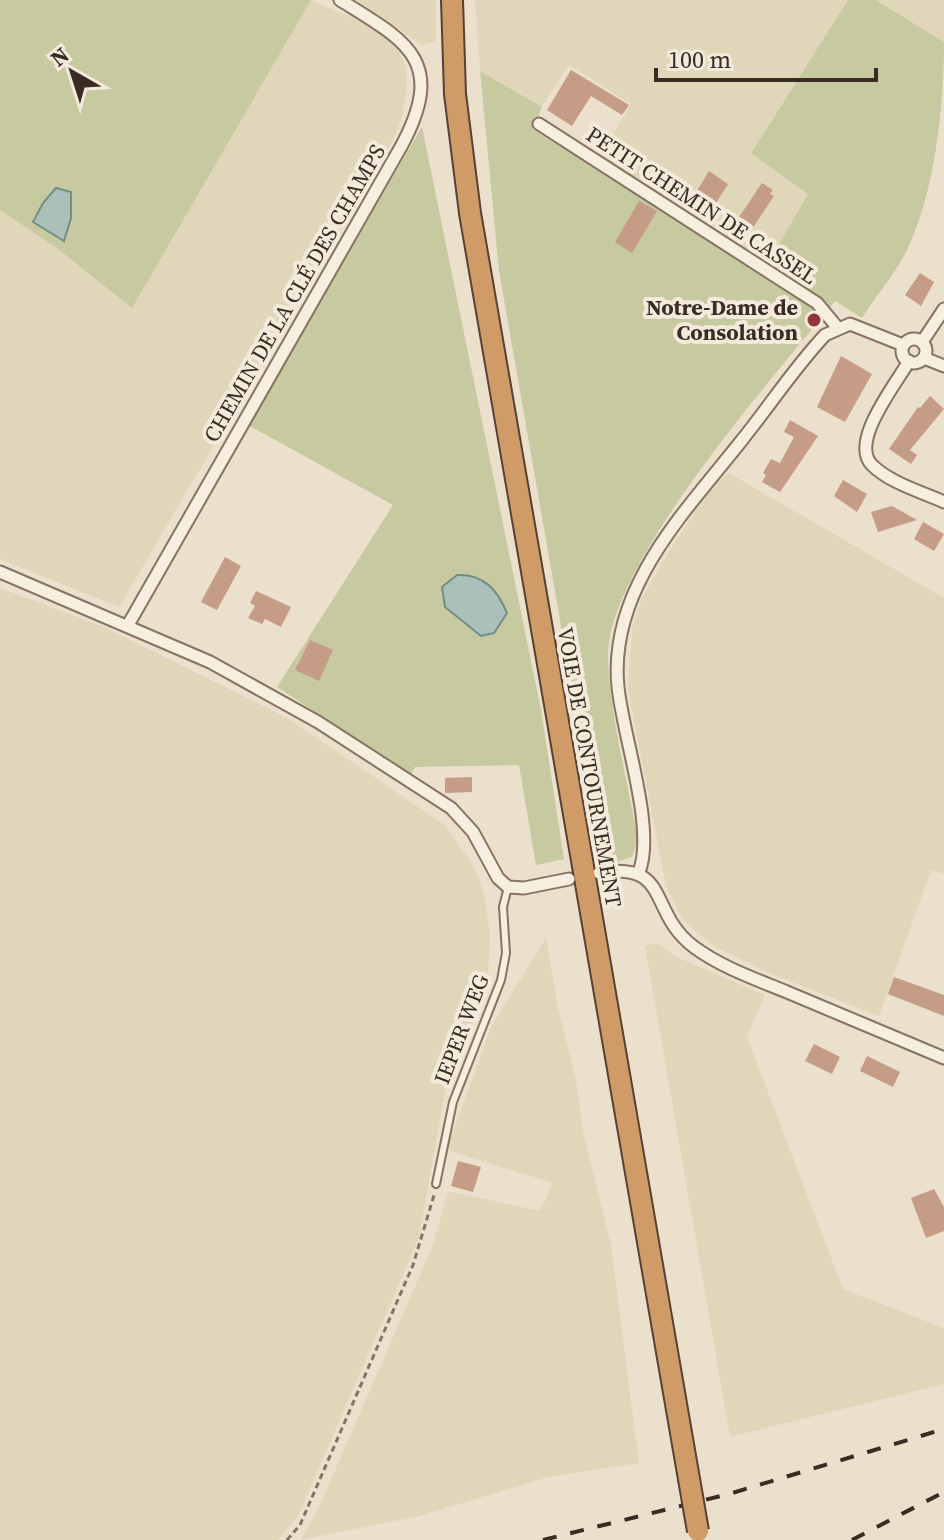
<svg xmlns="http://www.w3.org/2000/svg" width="944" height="1540" viewBox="0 0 944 1540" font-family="'Source Serif 4',serif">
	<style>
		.farmland { fill: #e0d7ba }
		.green { fill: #c7c9a0 }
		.water { fill: #abc0b9; stroke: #738e86; stroke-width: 2 }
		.building { fill: #c59c86 }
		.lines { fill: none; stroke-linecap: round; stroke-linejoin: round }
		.lane-casing { stroke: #877361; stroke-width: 10 }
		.street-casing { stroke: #877361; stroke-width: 15 }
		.highway-casing { stroke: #554235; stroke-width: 24 }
		.path { stroke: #877361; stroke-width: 3; stroke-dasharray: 6 4; stroke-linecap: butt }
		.lane { stroke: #f6eedf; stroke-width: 6 }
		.street { stroke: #f6eedf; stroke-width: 11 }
		.highway { stroke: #d09b67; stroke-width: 20 }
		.rail { stroke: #392c23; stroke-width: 4; stroke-dasharray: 14 14; stroke-linecap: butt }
		.highway-bridge-casing { stroke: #554235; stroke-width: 24; stroke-linecap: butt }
		.highway-bridge { stroke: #d09b67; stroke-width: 20 }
		.poi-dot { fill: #90373e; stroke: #f3eadb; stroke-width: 3 }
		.labels { text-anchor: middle; stroke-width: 8; stroke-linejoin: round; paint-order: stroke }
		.street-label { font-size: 22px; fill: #392c23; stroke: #f3eadb }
		.poi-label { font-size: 22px; font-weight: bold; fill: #392c23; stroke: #f3eadb; text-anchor: end }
	</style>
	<rect width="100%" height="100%" fill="#ebe0cc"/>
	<path class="farmland" d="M311,0L353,18L383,36L399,52L406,68L407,86L402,118L393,140L119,607L0,559V210L58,249L218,160Z
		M356,0H436V41L422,45Z
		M475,0H848L751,152L808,194L767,266L599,158L631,104L569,65L542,107L480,71Z
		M876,0H944V42Z
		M729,473L944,598V874L931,870L879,1016L774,975L713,946L682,919L666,886L628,689L632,627L642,598L671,548L712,486Z
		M0,588L104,627L287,718L445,825L475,868L484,894L490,934L488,982L447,1080L419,1238L298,1516L278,1540H0Z
		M546,938L558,1008L576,1080L583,1132L611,1245L639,1463L548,1477L420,1516L300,1540L316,1514L433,1245L448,1191L540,1211L553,1183L446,1150L492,1025Z
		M656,943L679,958L765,995L747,1037L843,1289L944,1328V1384L730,1437L645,946Z"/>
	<path class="green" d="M0,0H311L132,308L58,249L0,210Z
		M848,0H876L944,42C944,106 935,194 906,252C894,275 876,296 862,318L835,301C776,375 603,568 608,660C610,714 628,785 638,839L632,857L603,866L499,271L480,71L542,107L533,130L665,211L767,265L808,194L751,153Z
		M422,127L541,710L564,859L536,865L519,765L415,767L411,774L277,687L393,505L248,425Z"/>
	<path class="water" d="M56,188L71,192V218L64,241L33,222L43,203Z
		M457,575C483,574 497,589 507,613L494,633L481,636L445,607L442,587Z"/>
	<path class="building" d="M571,70L629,105L622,115L591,96L572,126L547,110Z
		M709,171L728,184L705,221L686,209Z
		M762,183L773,190L770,194L774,196L742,244L727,235Z
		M639,201L657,211L632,253L615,242Z
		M920,273L934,282L921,306L905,295Z
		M841,356L872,374L845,422L817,407Z
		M930,396L944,409L910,450L917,455L911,464L889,449L918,407L920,408Z
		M790,420L818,436L780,492L762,482L766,475L763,473L771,459L780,463L794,437L784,432Z
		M843,480L867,494L857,512L834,496Z
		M892,506L917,520L878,532L871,512Z
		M923,522L944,534L934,551L914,539Z
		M225,557L241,566L217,610L201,602Z
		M256,591L291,607L281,627L265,619L262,624L248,618L255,606L250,603Z
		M310,640L333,650L319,681L295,670Z
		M472,777V792L445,793V778Z
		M894,977L944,995V1016L888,994Z
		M814,1044L840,1057L832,1074L805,1061Z
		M867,1056L900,1072L893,1087L860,1071Z
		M458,1161L481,1167L473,1192L451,1186Z
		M934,1189L944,1207V1231L926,1238L911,1198Z"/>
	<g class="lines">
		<g class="lane-casing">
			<path id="lane" d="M436,1184L453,1102L501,980L506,953L503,907L508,887"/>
		</g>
		<g class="street-casing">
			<path id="street" d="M539,124L817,303L837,327
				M902 351a12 12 0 1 1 24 0a12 12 0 1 1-24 0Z
				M922,342L944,309
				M924,358L944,366
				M909,361C896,384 849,442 872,465C890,483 922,492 944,502
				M0,572L210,662L318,722L451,808L473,832L498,878L508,887L524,888L569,879
				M128,625L402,145C447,60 406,41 340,0
				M639,872C656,829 623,737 618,687C608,588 686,511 742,440C770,405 795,367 825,335L850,324L903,345
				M599,873C672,861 647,912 694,947C721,967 755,979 787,992C839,1014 892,1036 944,1058"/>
		</g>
		<g class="highway-casing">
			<path id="highway" d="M452,0L455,94L470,213L689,1479"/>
		</g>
		<path class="path" d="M287,1540L300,1525L413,1265L435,1192"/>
		<use href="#lane" class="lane"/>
		<use href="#street" class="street"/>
		<use href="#highway" class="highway"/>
		<path class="rail" d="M543,1540L729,1494L944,1429
			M852,1540L944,1492"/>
		<g class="highway-bridge-casing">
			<path id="highway-bridge" d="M689,1479L698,1531"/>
		</g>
		<use href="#highway-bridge" class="highway-bridge"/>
	</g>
	<circle class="poi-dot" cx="814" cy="320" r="8"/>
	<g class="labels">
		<g class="street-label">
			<text transform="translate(702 205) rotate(33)" y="8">PETIT CHEMIN DE CASSEL</text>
			<text transform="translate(294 293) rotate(-60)" y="8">CHEMIN DE LA CLÉ DES CHAMPS</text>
			<text transform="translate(590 767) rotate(80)" y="8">VOIE DE CONTOURNEMENT</text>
			<text transform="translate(461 1029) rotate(-69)" y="8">IEPER WEG</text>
		</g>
		<g class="poi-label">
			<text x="798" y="315">Notre-Dame de<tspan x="798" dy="25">Consolation</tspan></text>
		</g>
	</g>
	<g transform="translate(72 72) rotate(321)" stroke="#f3eadb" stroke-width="6" paint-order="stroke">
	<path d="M0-6L14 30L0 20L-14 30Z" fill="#392c23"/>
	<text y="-12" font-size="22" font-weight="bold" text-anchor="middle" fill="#392c23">N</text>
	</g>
	<path d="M656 68v12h220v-12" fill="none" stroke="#392c23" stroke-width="4"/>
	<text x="668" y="68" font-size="24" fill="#392c23" stroke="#f3eadb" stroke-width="6" paint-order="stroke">100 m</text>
</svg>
